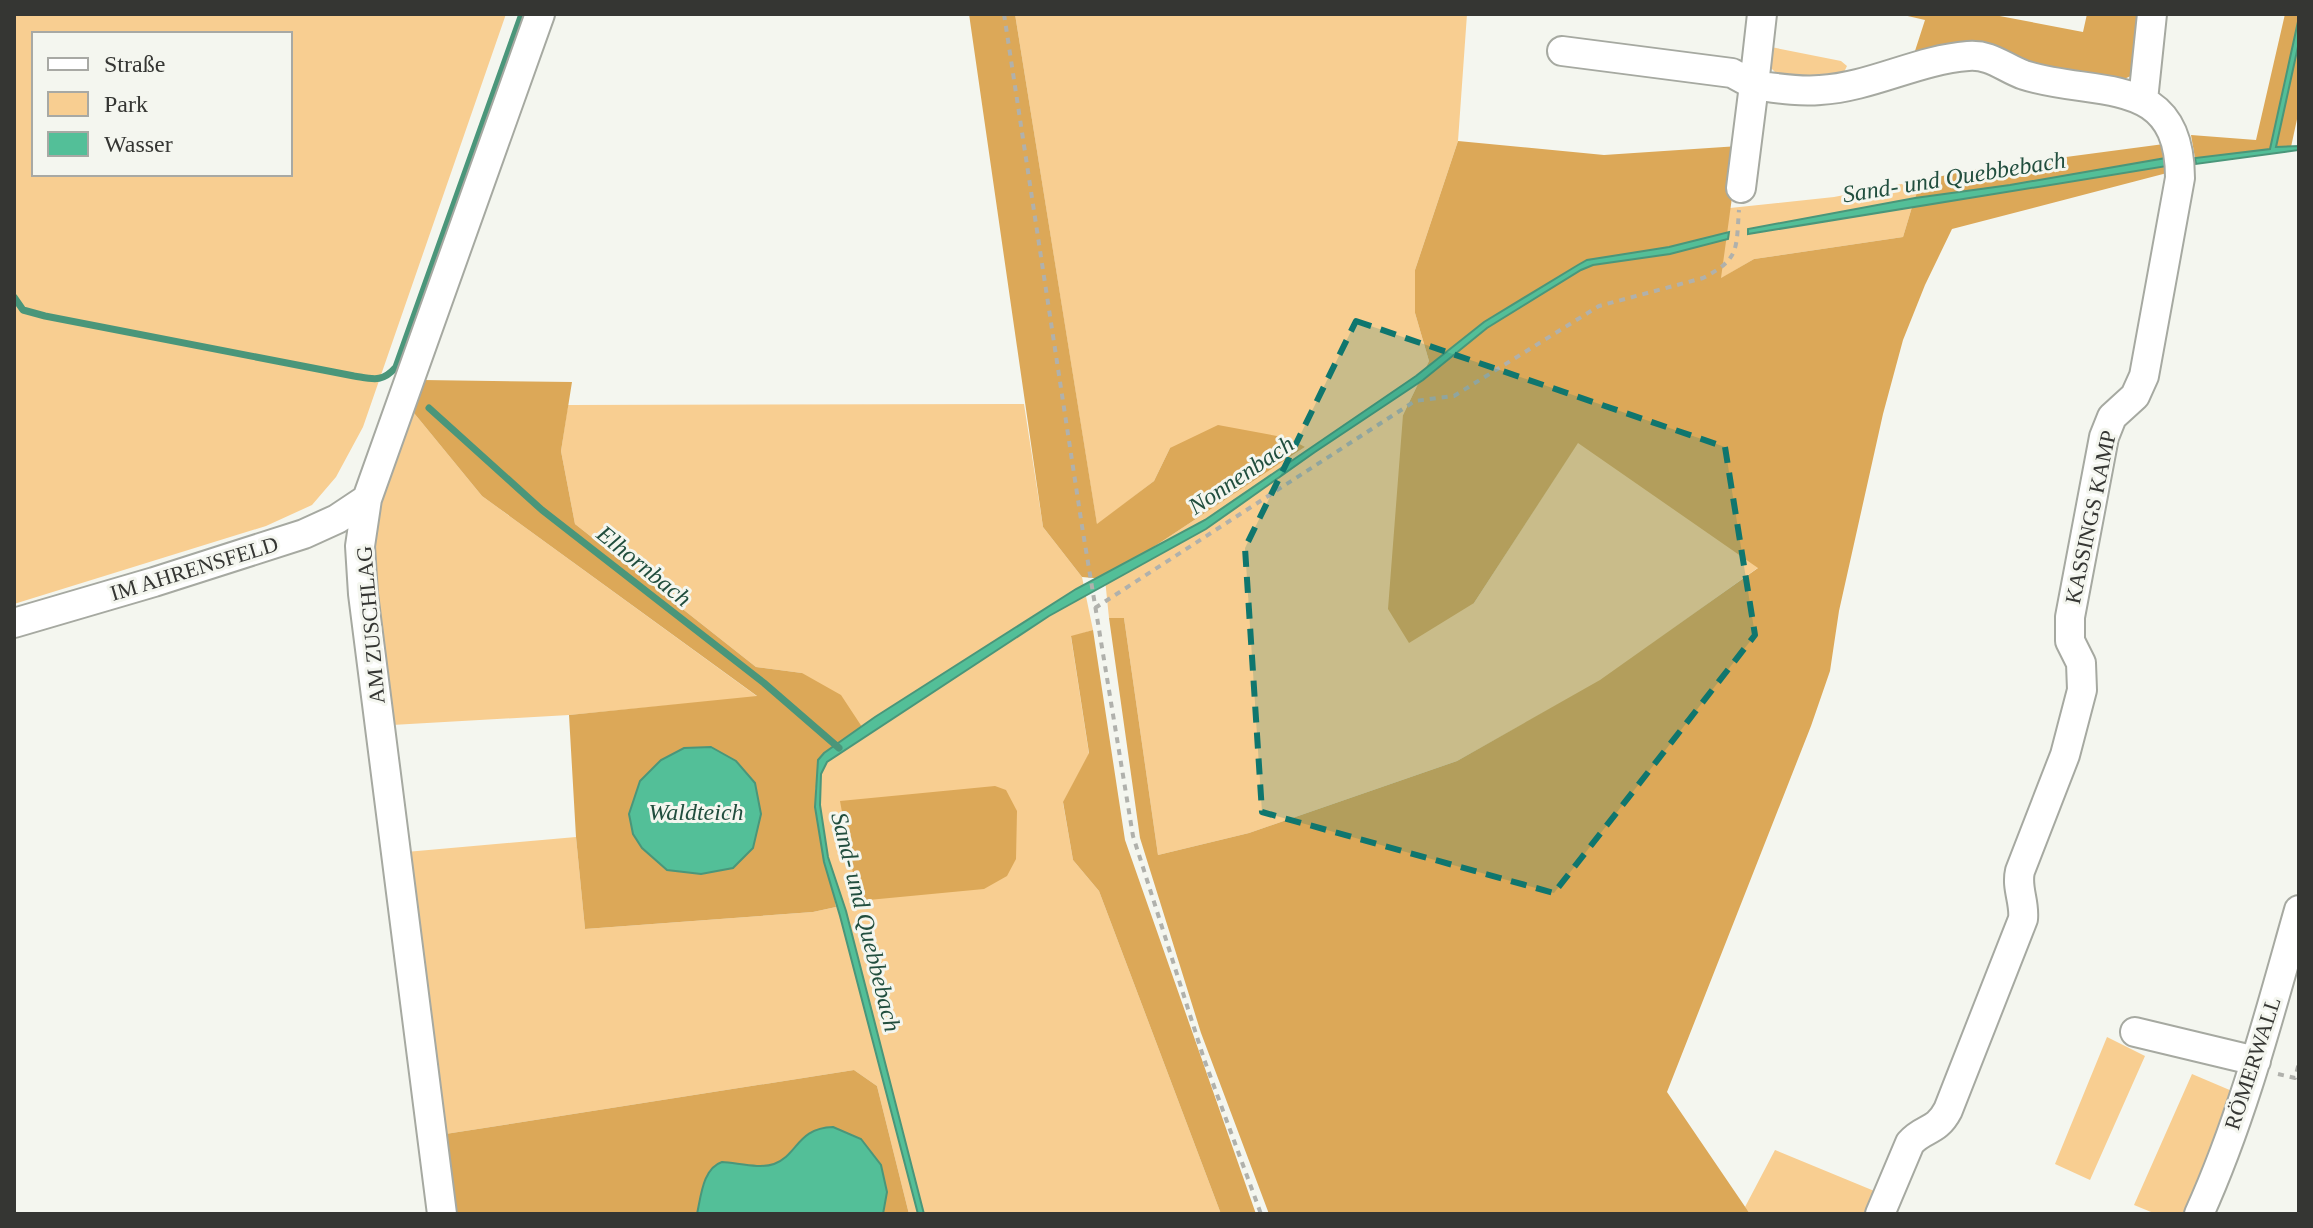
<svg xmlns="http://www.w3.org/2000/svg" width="2313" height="1228" viewBox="0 0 2313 1228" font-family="'Times New Roman',serif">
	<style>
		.green { fill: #f8ce91; fill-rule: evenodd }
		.forest { fill: #dca858; fill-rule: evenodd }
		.water { fill: #53bf98; stroke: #4a967a; stroke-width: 2 }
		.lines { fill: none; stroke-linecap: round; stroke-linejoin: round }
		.stream { stroke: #4a967a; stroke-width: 7 }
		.minor-casing { stroke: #a6a9a1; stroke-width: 32 }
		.path { stroke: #b0b1ac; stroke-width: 4; stroke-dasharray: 6 6; stroke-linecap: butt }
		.minor { stroke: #fff; stroke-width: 28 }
		.marked { fill: #0f766e; fill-opacity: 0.2; stroke: #0f766e; stroke-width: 6; stroke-dasharray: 16 10; stroke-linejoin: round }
		.labels { text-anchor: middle; stroke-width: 6; stroke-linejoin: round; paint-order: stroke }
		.street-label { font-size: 22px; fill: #353633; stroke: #f4f6ef }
		.water-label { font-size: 24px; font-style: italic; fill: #214e3e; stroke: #f4f6ef }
	</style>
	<rect width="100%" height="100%" fill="#f4f6ef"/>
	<path class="green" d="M14,14H506L363,427L336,477L312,505L266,526L14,604ZM34,34H290V174H34Z
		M1015,14H1467L1458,141L1415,270V313L1429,361L1403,415L1474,603L1578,442L1759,567L1600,681L1457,761L1249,833L1158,855L1124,618H1109L1105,579L1305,447L1170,448L1154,481L1097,525Z
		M1771,47L1841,61L1847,66L1844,72L1837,76L1814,75L1790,80L1779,76L1769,66Z
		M1922,180L1915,198L1748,229L1749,234L1912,207L1903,237L1754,259L1720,279L1725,241L1728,239L1729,233H1726L1730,208L1834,197Z
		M1024,404L1043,527L1082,577L1093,630L1071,637L1089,754L1063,803L1073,860L1099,891L1221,1214H909L877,1086L854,1070L439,1135L406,852L576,837L585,929L813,912L836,907L815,790L824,762L802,673L756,667L575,524L561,451L568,405Z
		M414,413L482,496L758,697L569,715L392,725L369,563L376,498Z
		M2107,1037L2145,1056L2090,1180L2055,1164Z
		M2192,1074L2232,1091L2185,1214H2156L2134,1205Z
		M1775,1150L1884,1195L1877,1214H1750L1745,1207Z"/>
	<path class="forest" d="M969,14H1015L1097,524L1154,481L1170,448L1218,425L1288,438L1305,447L1105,579L1082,577L1043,527Z
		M1899,14H1989L2083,32L2087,14H2141L2135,74L2120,81L1914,54L1925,20Z
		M2285,14H2299V110L2291,147L2195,158L2191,135L2256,140Z
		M1458,141L1604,155L1739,146L1721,278L1754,259L1903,237L1912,207L2167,166V173L1952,229L1925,285L1903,340L1883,414L1839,611L1830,671L1811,726L1667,1092L1750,1214H1269L1201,1033L1140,838L1109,618H1124L1158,855L1249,833L1457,761L1600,680L1758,568L1578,443L1474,603L1409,643L1388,609L1403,415L1429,361L1415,313V270Z
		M2164,144L2166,158L2010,185L1915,198L1922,180L1982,168Z
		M423,380L572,382L561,451L575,524L756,667L802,673L841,695L866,733L824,762L815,790L836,907L813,912L585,929L576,837L569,715L757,696L482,496L414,413ZM684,748L761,814L753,848L733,868L640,781L661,760Z
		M1093,630L1125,840L1256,1214H1221L1099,891L1073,860L1063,802L1089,753L1071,636Z
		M995,786L1006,790L1017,811L1016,859L1007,876L984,889L858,901L840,801Z
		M854,1070L877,1086L909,1214H883L887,1192L861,1139C825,1124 818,1121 790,1152C784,1158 778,1164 769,1166C744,1169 734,1155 709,1171L697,1214H450L439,1135Z"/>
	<path class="water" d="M2299,17V42L2276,147L2299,146V150L2196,164L2195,158L2270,149Z
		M2166,158L2167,166L1748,234V229L1915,198L2010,185Z
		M1729,232L1728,239L1670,254L1593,265L1581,270L1487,328L1423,380L1315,452L1206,529L1049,616L827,762L821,774L820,805L828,857L846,911L924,1214H918L840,916L824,862L815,807L818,760L824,753L875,717L1076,589L1205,520L1416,376L1484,322L1578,265L1587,260L1669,247Z
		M711,747L736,761L755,783L761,814L753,848L733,868L701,874L667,870L642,848L633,834L629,814L640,781L661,760L684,748Z
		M833,1127L861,1139L881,1165L887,1192L883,1214H697C701,1196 703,1168 722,1162C738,1163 760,1169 774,1164C798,1155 797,1128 833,1127Z"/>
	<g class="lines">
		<path class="stream" d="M14,297L23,310L45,316L354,376C373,379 382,383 396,367L522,14
			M429,408L542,510L764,683L839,748"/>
		<g class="minor-casing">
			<path id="minor" d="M1562,51L1732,73L1754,85L1762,14
				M2143,100L2152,14
				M1741,188L1754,85C1776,88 1798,92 1820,90C1871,87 1917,60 1968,56C1991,54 2004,68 2024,75C2095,98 2180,72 2180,178L2144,376L2135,396L2112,417L2104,437L2070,617V641L2081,663L2082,690L2065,755L2020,871C2016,888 2025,902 2023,919L1948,1110C1936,1133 1924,1127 1910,1143L1880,1214
				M14,623L154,582L304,534L337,519L367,499
				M2135,1032L2256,1061
				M442,1214L363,594L360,546L367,499L540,14
				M2199,1214C2243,1117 2270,1012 2299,910"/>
		</g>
		<path class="path" d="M1004,14L1082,526L1133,836L1204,1059L1261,1214
			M1095,608L1415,401L1454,396L1599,306L1703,278C1740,259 1736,249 1739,210
			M2278,1074L2295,1078L2299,1063"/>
		<use href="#minor" class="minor"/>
	</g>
	<path class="marked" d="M1356,321L1725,447L1755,635L1554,893L1262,812L1245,548Z"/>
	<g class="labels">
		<g class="street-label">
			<text transform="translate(2090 517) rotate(-78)" y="8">KASSINGS KAMP</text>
			<text transform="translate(194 568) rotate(-17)" y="8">IM AHRENSFELD</text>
			<text transform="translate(370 625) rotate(-95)" y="8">AM ZUSCHLAG</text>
			<text transform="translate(2252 1063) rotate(-72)" y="8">RÖMERWALL</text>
		</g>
		<g class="water-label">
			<text transform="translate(1954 177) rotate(-9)" y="8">Sand- und Quebbebach</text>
			<text transform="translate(1241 475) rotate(-34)" y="8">Nonnenbach</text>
			<text transform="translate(644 566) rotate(39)" y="8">Elhornbach</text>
			<text x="696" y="820">Waldteich</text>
			<text transform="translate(866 922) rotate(76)" y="8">Sand- und Quebbebach</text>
		</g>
	</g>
	<rect width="2313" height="1228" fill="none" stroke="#353633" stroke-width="32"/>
	<rect x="32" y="32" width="260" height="144" fill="#f4f6ef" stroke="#a8a9a4" stroke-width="2"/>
	<rect x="48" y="58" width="40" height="12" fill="#ffffff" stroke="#a8a9a4" stroke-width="2"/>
	<text x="104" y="72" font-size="24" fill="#353633">Straße</text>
	<rect x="48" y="92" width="40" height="24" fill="#f8ce91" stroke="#a8a9a4" stroke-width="2"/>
	<text x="104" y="112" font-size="24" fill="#353633">Park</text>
	<rect x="48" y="132" width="40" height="24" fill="#53bf98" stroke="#a8a9a4" stroke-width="2"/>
	<text x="104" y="152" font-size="24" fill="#353633">Wasser</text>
</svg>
